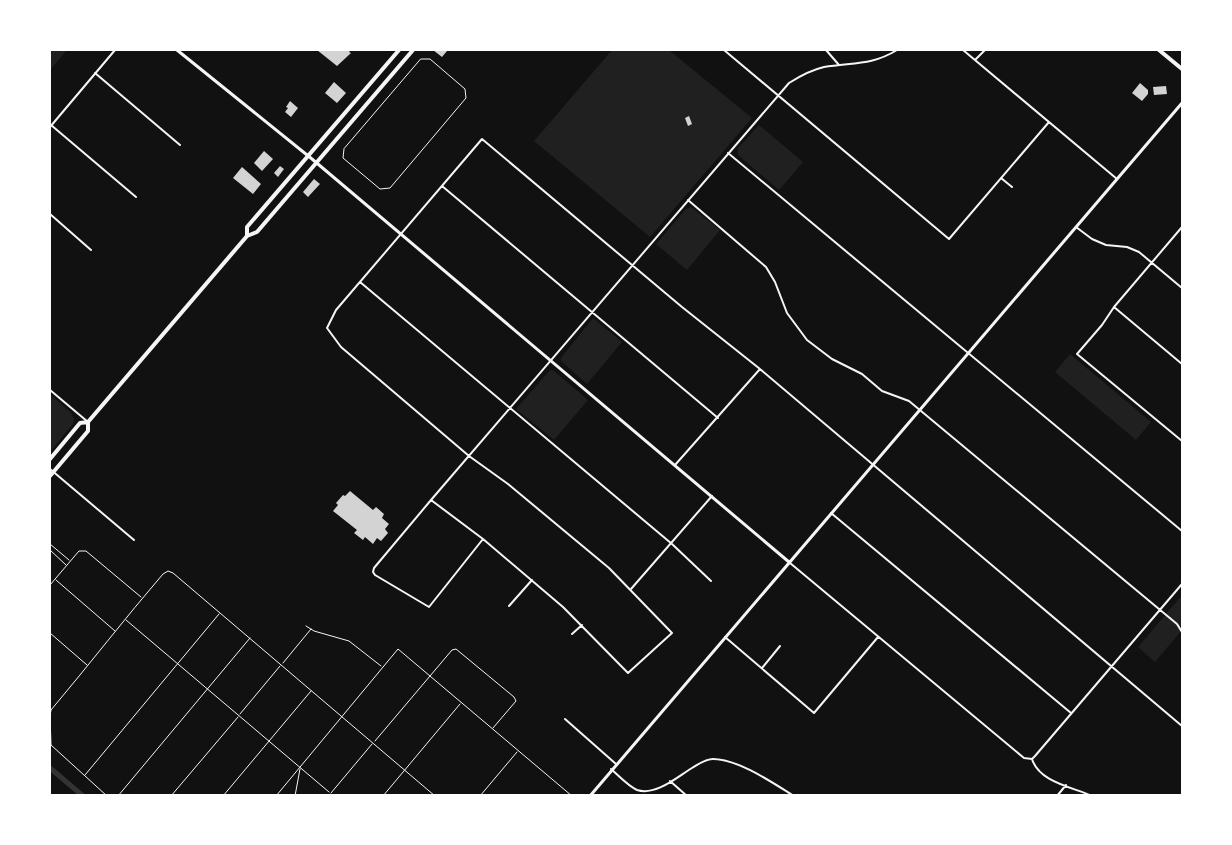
<svg xmlns="http://www.w3.org/2000/svg" width="1232" height="845" viewBox="0 0 1232 845" font-family="'Varela Round',sans-serif">
	<style>
		.green { fill: #202020 }
		.lines { fill: none; stroke-linecap: round; stroke-linejoin: round }
		.canal { stroke: #333; stroke-width: 5 }
		.building { fill: #d3d3d3 }
		.service { stroke: #f5f5f5; stroke-width: 1 }
		.minor { stroke: #f5f5f5; stroke-width: 2 }
		.tertiary { stroke: #f5f5f5; stroke-width: 3 }
		.primary { stroke: #f5f5f5; stroke-width: 4 }
	</style>
	<rect width="100%" height="100%" fill="#111"/>
	<path class="green" d="M50,50H67L50,70Z
		M612,50H669L752,118L650,237L534,141Z
		M759,125L803,162L779,190L738,155V148Z
		M691,207L720,230L687,270L656,244L686,209Z
		M593,318L622,342L587,384L561,361V358Z
		M1070,354L1151,422L1136,440L1055,372Z
		M550,370L554,371L588,400L554,440L516,409Z
		M50,394L71,413L74,419L73,424L50,452Z
		M1182,595V630L1155,662L1138,647Z"/>
	<g class="lines">
		<path class="canal" d="M50,768L83,796"/>
	</g>
	<path class="building" d="M317,50H351L349,52L351,53L337,66Z
		M433,50H445L447,51L442,57Z
		M334,82L346,93L337,103L325,93Z
		M1140,83L1148,90V94L1142,101L1132,93Z
		M1166,86L1167,94L1154,95L1153,87Z
		M290,101L298,108L291,117L285,112L288,108L286,107Z
		M689,116L692,124L688,126L685,118Z
		M264,151L273,159L262,171L254,163Z
		M280,166L284,169L278,177L274,173Z
		M242,167L261,184L253,194L233,178Z
		M314,179L320,184L308,197L303,192Z
		M350,491L373,510L376,507L384,514L382,518L389,524L385,529L388,533L381,541L377,538L373,544L365,537L363,540L354,533L357,530L333,511L338,505L336,503L343,495L345,496Z"/>
	<g class="lines">
		<path class="service" d="M421,59H430L465,89L466,98L390,188L380,189L343,158L344,149Z
			M50,544L69,560
			M50,550L66,565
			M56,580L115,631
			M50,585L79,551H86L141,597
			M126,620L329,792
			M306,626L314,631L349,641L381,666
			M50,633L87,665
			M283,663L311,629
			M240,714L280,666
			M375,741L452,650L456,649L514,697L516,701L493,728
			M85,775L219,614
			M331,793L372,744
			M107,796L51,745L50,716L51,710C89,665 125,618 163,574L168,571L173,573L435,796
			M118,796L250,638
			M171,796L238,717
			M223,796L311,691
			M276,796L398,649L572,796
			M295,796L300,769
			M383,796L460,704
			M480,796L517,752"/>
		<path class="minor" d="M724,50L949,239L1049,122
			M826,50L839,65
			M963,50L1117,179
			M975,60L985,50
			M95,73L180,145
			M51,125L136,197
			M50,127L115,50
			M728,153L1182,531
			M1001,178L1012,187
			M442,186L718,418
			M688,200L766,267L775,282L787,313L807,340L832,359L862,374L882,391L909,401L1177,624L1182,632
			M50,214L91,250
			M1076,227L1092,239L1106,245L1127,247L1139,252L1182,288
			M1182,227L1114,307L1102,325L1077,354L1182,441
			M360,282L672,544L711,581
			M1114,307L1182,364
			M50,390L88,422
			M675,465L760,369
			M50,469L134,540
			M431,500L483,539L563,607L628,673L672,633L609,568L508,484L469,456L341,347L327,328L336,310L482,139L682,307L760,369L1182,726
			M831,513L1071,713
			M483,539L429,607L375,575L373,572L374,568L431,500L789,83C800,76 811,70 824,67C852,62 871,66 897,50
			M790,563L1024,758L1032,759L1035,756L1182,584
			M631,589L712,496
			M509,606L532,580
			M572,634L582,625
			M725,637L814,713L878,637
			M762,668L780,646
			M565,719L616,764
			M1032,759C1039,782 1072,787 1092,796
			M611,769C619,776 628,786 637,790C656,796 677,777 692,768C699,764 705,759 713,759C738,759 773,783 794,796
			M670,781L687,796
			M1057,796L1066,785"/>
		<path class="tertiary" d="M177,50L312,159L789,562
			M590,796L1182,103"/>
		<path class="primary" d="M1159,50L1182,69
			M247,236V227L399,50
			M50,459L80,423L88,422L247,236L257,232L413,50
			M50,476L88,431V422"/>
	</g>
	<rect width="1232" height="845" fill="none" stroke="#ffffff" stroke-width="102"/>
</svg>
